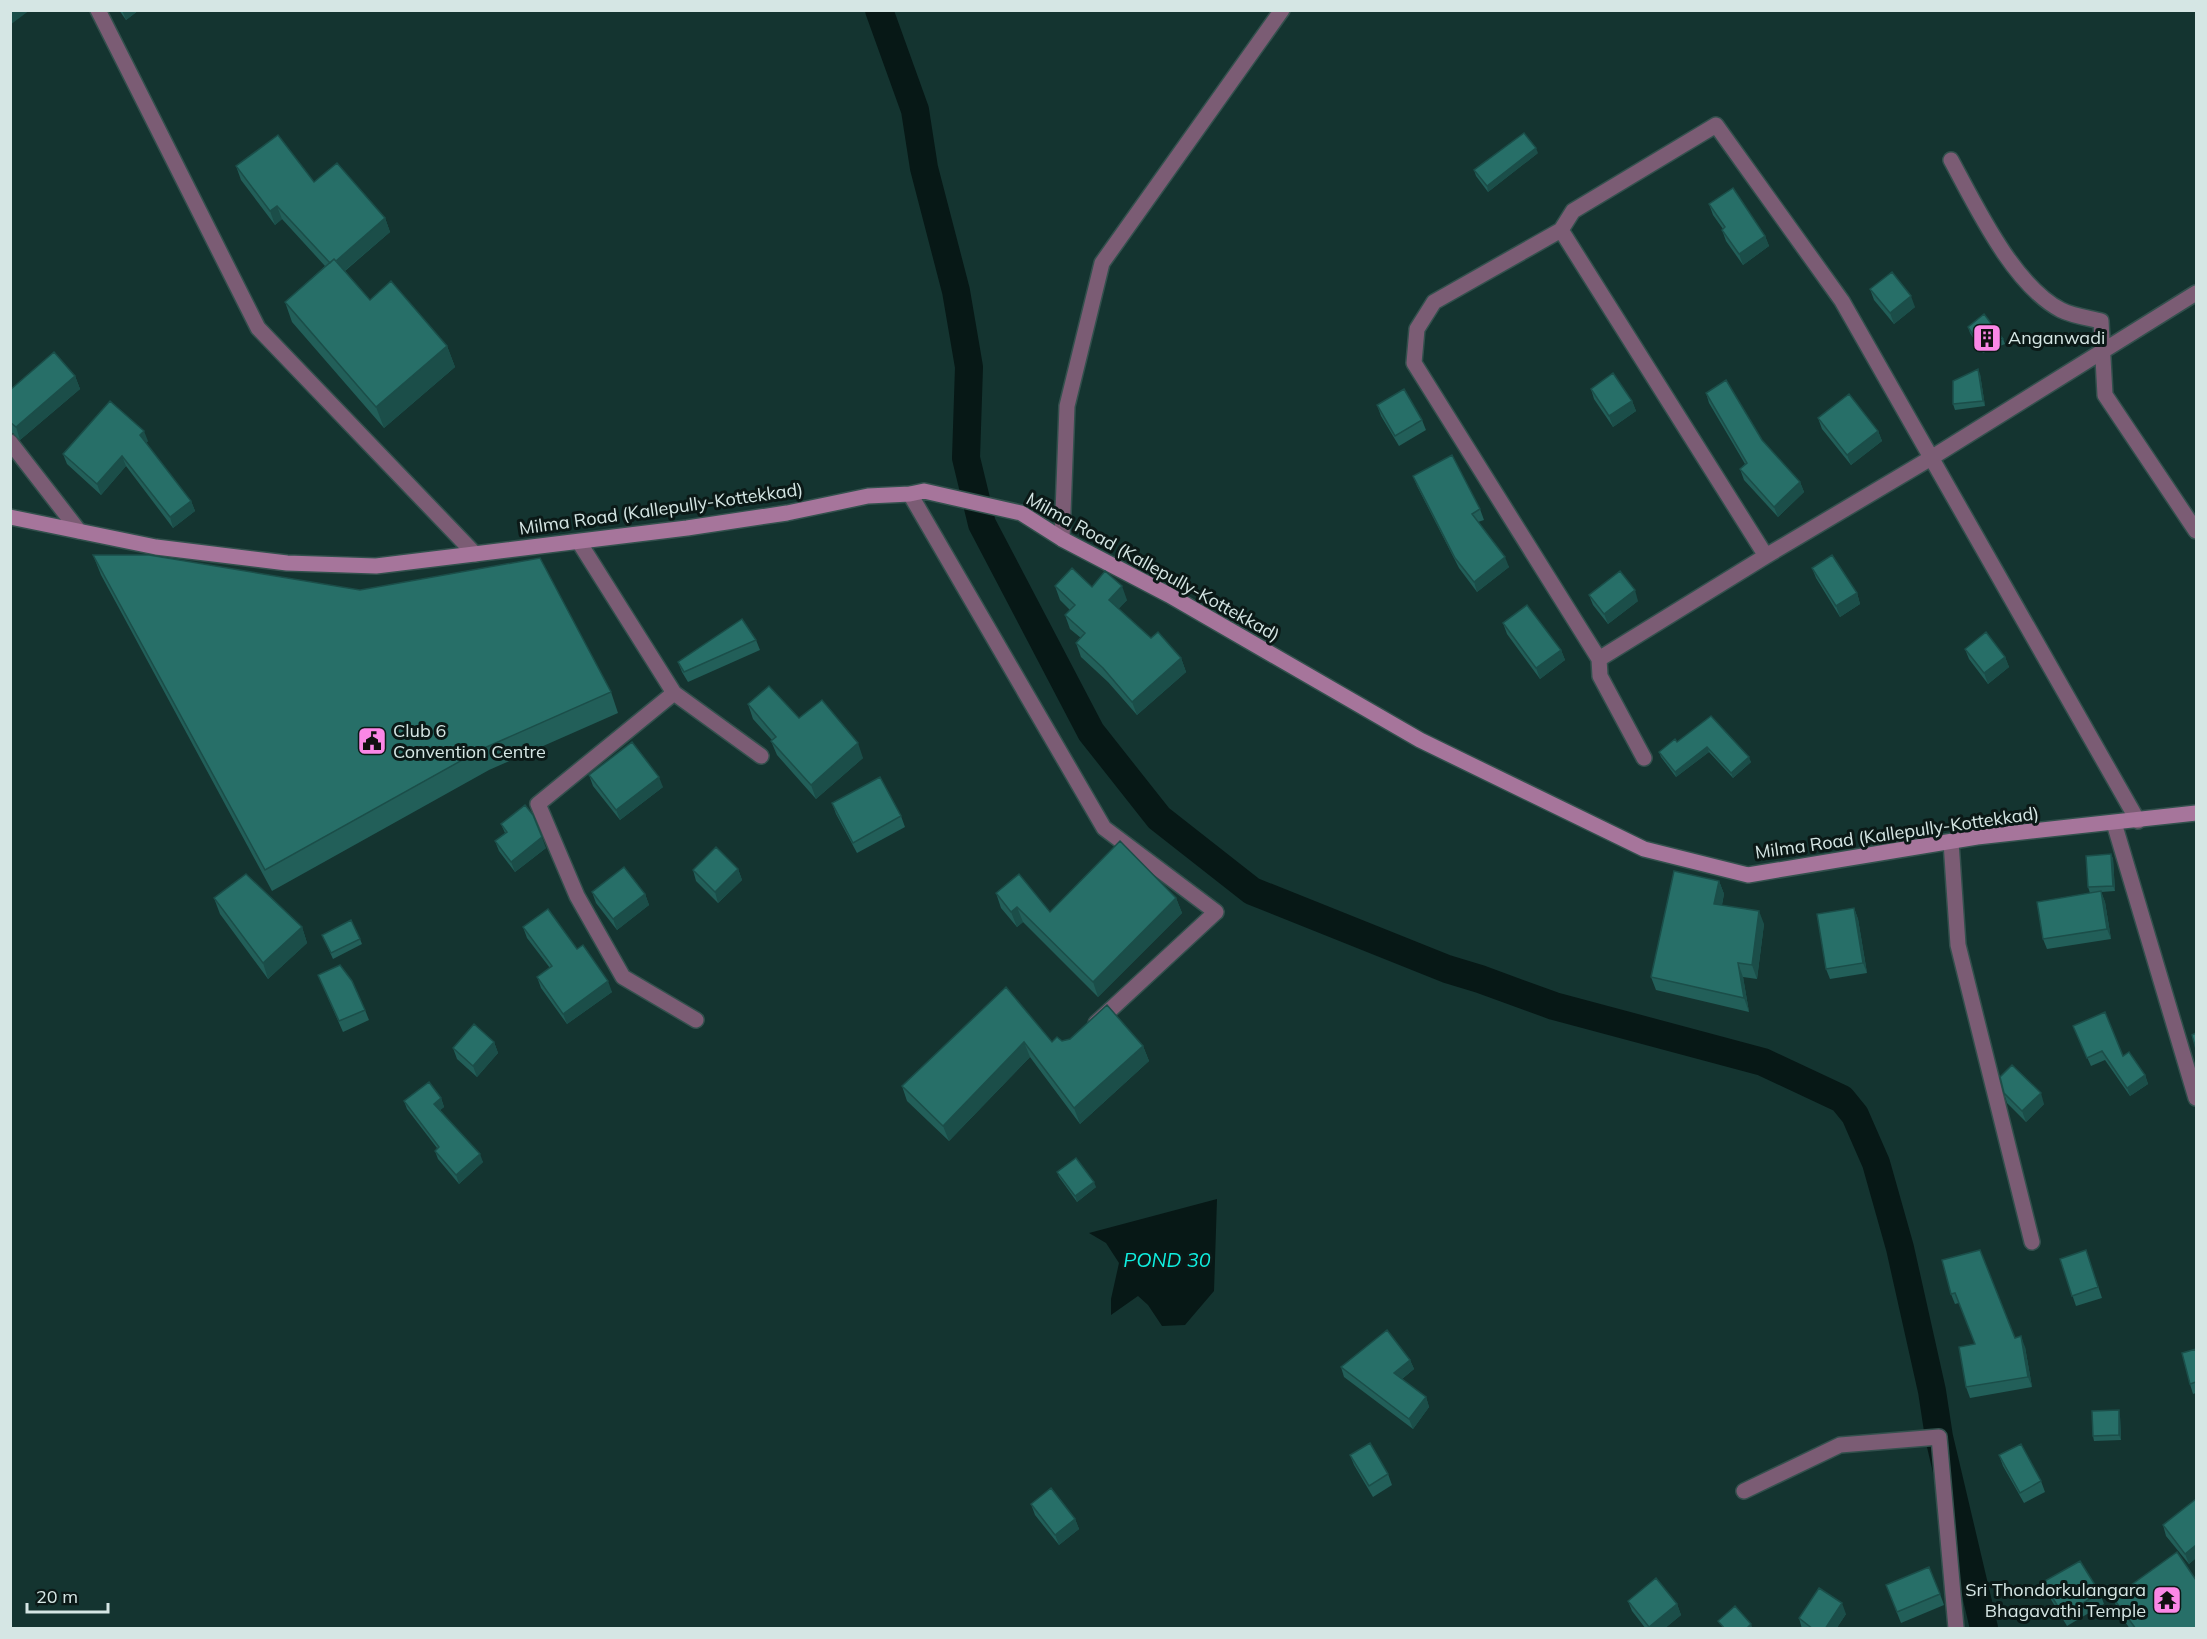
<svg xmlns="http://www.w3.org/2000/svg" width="2207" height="1639" viewBox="0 0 2207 1639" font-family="Mulish,sans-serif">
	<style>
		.water { fill: #071816 }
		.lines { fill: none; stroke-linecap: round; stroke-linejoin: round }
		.canal { stroke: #071816; stroke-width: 28 }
		.street-casing { stroke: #33504d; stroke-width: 18 }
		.secondary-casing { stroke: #33504d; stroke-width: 18 }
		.street { stroke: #7b5c74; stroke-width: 15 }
		.secondary { stroke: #a6759b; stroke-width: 15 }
		.wall { fill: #225f59 }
		.shaded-wall { fill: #1b4e49 }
		.building { fill: #276f68; stroke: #1b4e49; stroke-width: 1.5 }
		.labels { text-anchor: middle; stroke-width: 6; stroke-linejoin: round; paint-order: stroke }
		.poi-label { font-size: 18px; fill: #d5e6e4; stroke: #0b1917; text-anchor: start }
		.street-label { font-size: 18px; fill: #d5e6e4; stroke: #0b1917 }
		.water-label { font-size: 20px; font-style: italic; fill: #10efe0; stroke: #0b1917 }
	</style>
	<rect width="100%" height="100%" fill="#143430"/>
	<path class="water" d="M1217,1199L1214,1291L1185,1325L1162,1326L1148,1305L1138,1296L1111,1315V1299L1119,1263L1106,1243L1089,1233Z"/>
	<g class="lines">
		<path class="canal" d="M879,10L915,110L924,168L956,291L969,367L966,458L982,524L1091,732L1159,818L1252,891L1447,969L1480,979L1554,1006L1763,1062L1842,1099L1855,1115L1876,1163L1900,1248L1932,1391L1939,1437L1984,1628"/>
		<g class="street-casing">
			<path id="street" d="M98,10L258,328L475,554
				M1951,160C1976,206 2013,285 2061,310C2073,316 2089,318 2101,321L2105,395L2196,531
				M1561,230L1766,556
				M10,442L79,531
				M910,494L1104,828L1216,912L1096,1023
				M1062,539L1067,406L1102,263L1282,10
				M579,542L674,693L761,756
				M1599,659L1766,556L1931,458L2196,293
				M674,693L538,804L577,896L623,977L696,1020
				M1644,758L1600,676L1599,659L1414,363L1417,329L1434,302L1561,230L1573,211L1716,125L1842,301L2138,821
				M2114,823L2196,1098
				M1951,842L1958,945L2032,1242
				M1744,1491L1840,1445L1939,1437L1956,1628"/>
		</g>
		<g class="secondary-casing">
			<path id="secondary" d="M10,517L156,547L287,563L376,566L687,528L787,513L868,496L910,494L924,491L1021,513L1062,539L1169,595L1420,740L1644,849L1748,875L1977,837L2196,813"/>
		</g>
		<use href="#street" class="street"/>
		<use href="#secondary" class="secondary"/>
	</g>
	<path class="wall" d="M119,10H139L126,20Z
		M1538,153L1488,192L1476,176L1474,170Z
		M236,166L314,182L385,218L390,232L345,271L370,300L447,346L455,367L384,428L292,322L285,302L325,266L282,219L275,225L241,180Z
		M1709,204L1765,236L1769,246L1743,265L1726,241L1722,230L1723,229L1713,215Z
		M1870,289L1915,307L1894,324L1874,300Z
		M1968,327L2003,339L2005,344L1983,353L1970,333Z
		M1980,374L1985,406L1955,410L1953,404Z
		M75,376L80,389L20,440L13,433H10V390Z
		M1591,389L1632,401L1636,411L1613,427L1594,399Z
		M1706,393L1762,440L1800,482L1804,492L1778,517L1744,480L1740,469L1745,464L1709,403Z
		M1377,405L1422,420L1426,430L1399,446L1381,416Z
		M1818,418L1878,431L1882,441L1851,465L1822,429Z
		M148,441L146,443L191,501L195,511L173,528L126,466L101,495L67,464L63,454Z
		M1413,476L1480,509L1484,520L1478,522L1509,567L1477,592L1459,568L1417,486Z
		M93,555L611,692L618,713L489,770L272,891L101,575Z
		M1812,568L1857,593L1860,604L1840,617L1816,578Z
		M1055,586L1127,600L1118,609L1151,638L1181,658L1186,672L1137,715L1108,682L1081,657L1076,643L1081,638L1070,629L1065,615L1070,610L1060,600Z
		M1589,595L1638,601L1608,624L1593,605Z
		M1503,623L1561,650L1565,660L1540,679L1507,634Z
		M756,640L760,650L688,682L682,672L678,662Z
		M1965,649L2005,657L2009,667L1988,684L1969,659Z
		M748,704L799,718L863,758L816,799L777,755L771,741L772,740L753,719Z
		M1711,716L1751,762L1733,778L1709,752L1676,777L1661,757L1659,752L1677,742Z
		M589,775L663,787L620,820L593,786Z
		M832,803L901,816L905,827L857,853L836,814Z
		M501,824L546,848L515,872L499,851L495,841L505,833Z
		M2111,854L2113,859L2115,891L2101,892L2105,902L2111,939L2047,949L2043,939L2090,893L2088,887Z
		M738,869L742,880L718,903L696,881L693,870Z
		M1719,881L1724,894L1722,905L1764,924L1757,979L1743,977L1749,1012L1656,990L1651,977Z
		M592,892L645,894L649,905L617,930L596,903Z
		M996,893L1050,912L1176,898L1182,913L1098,997L1023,922L1017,927L1001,908Z
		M214,898L302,927L307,943L268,979L220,914Z
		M1854,908L1858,919L1867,973L1830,979L1826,969Z
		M523,927L577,949L612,992L567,1024L541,988L537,977L550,968L527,938Z
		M322,935L360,939L362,944L333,959Z
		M318,975L365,1010L369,1020L343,1032Z
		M1006,987L1052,1042L1062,1041L1143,1046L1149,1061L1080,1124L1030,1057L949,1141L907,1101L902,1086Z
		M2073,1026L2123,1056L2145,1075L2148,1084L2130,1096L2105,1060L2091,1066Z
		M494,1042L498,1053L477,1077L457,1059L453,1048Z
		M2004,1093L2044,1104L2026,1122L2007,1103Z
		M441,1098L444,1107L440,1110L483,1162L459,1184L438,1159L435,1151L437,1148L407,1109L404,1101Z
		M1057,1172L1096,1187L1077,1202L1059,1177Z
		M2086,1250L2102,1298L2076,1306L2060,1259Z
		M1942,1260L2015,1338L2025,1347L2032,1387L1970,1398L1966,1387L1975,1344L1959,1303L1955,1304L1951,1294Z
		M2196,1349V1393L2193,1394L2190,1384Z
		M1410,1360L1414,1369L1402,1379L1426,1397L1429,1407L1413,1429L1344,1377L1341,1367Z
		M2120,1416L2121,1440L2094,1441L2093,1436Z
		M1350,1455L1388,1474L1392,1485L1373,1497L1354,1465Z
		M1999,1455L2041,1481L2045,1492L2024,1503L2003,1466Z
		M2196,1499V1558L2189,1564L2166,1536L2163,1525Z
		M1031,1504L1075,1519L1079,1529L1059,1545L1035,1515Z
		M2043,1582L2100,1593L2104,1604L2067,1626L2047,1593Z
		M1886,1585L1940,1594L1944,1605L1901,1623Z
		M2113,1598L2196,1629H2130L2119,1613Z
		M1628,1601L1677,1604L1681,1615L1664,1629H1646L1632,1611Z
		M1846,1614L1836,1629H1802L1799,1618Z"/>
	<path class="shaded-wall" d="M10,10H30L10,25Z
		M122,10H139L126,20Z
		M1536,148L1538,153L1488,192L1487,186Z
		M277,206L282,219L275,225L270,211Z
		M385,218L390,232L336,278L331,265Z
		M1765,236L1769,246L1743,265L1739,254Z
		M1911,296L1915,307L1894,324L1890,313Z
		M447,346L455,367L384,428L376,407Z
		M1978,369L1980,374L1985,406L1983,401Z
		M75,376L80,389L20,440L16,427Z
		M1632,401L1636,411L1613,427L1609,416Z
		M144,431L148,441L144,446L140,435Z
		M1878,431L1882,441L1851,465L1847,455Z
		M122,456L126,466L101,495L97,484Z
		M1800,482L1804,492L1778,517L1774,507Z
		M191,501L195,511L173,528L170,517Z
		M1505,557L1509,567L1477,592L1474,582Z
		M1122,586L1127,600L1114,614L1109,600Z
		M1635,590L1638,601L1608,624L1604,614Z
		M1857,593L1860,604L1840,617L1836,606Z
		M1561,650L1565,660L1540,679L1536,668Z
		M2005,657L2009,667L1988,684L1984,673Z
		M1181,658L1186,672L1137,715L1132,702Z
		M858,743L863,758L816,799L811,785Z
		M1707,747L1709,752L1676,777L1675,772Z
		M1749,757L1751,762L1733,778L1731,773Z
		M659,777L663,787L620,820L616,810Z
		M542,837L546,848L515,872L511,862Z
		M2111,854L2113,859L2115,891L2113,886Z
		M738,869L742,880L718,903L715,892Z
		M1719,881L1724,894L1719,918L1714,904Z
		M2101,891L2105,902L2111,939L2107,929Z
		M645,894L649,905L617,930L613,919Z
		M1176,898L1182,913L1098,997L1093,982Z
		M1017,907L1023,922L1017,927L1011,912Z
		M1854,908L1858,919L1867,973L1863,963Z
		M1759,911L1764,924L1757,979L1752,965Z
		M302,927L307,943L268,979L263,963Z
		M1738,963L1743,977L1749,1012L1744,998Z
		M608,981L612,992L567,1024L563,1014Z
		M494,1042L498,1053L477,1077L473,1066Z
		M1024,1042L1030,1057L949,1141L943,1126Z
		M1143,1046L1149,1061L1080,1124L1074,1108Z
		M2145,1075L2148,1084L2130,1096L2127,1088Z
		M2041,1093L2044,1104L2026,1122L2022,1111Z
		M441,1098L444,1107L438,1112L434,1104Z
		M480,1154L483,1162L459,1184L456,1175Z
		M1094,1182L1096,1187L1077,1202L1075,1196Z
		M2021,1336L2025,1347L2032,1387L2028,1377Z
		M1410,1360L1414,1369L1397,1383L1394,1373Z
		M1426,1397L1429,1407L1413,1429L1409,1419Z
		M2119,1410L2120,1416L2121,1440L2119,1435Z
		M1075,1519L1079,1529L1059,1545L1055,1535Z
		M2196,1545V1558L2189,1564L2185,1554Z
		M1842,1603L1846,1614L1836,1629H1825Z
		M1677,1604L1681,1615L1664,1629H1650L1649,1627Z
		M1751,1624L1753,1629H1746Z"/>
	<path class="building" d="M1524,133L1536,148L1487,186L1474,170Z
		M278,135L314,182L337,163L385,218L336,261L334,259L330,263L277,206L270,211L236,166Z
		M1733,188L1765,236L1739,254L1722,230L1725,227L1709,204Z
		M334,259L370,300L391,281L447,346L376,407L285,302Z
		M1892,272L1911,296L1890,313L1870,289Z
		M1984,314L2003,339L1981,348L1968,327Z
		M54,352L75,376L16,427L10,422V390Z
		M1978,369L1983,401L1953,404V381Z
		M1613,373L1632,401L1609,416L1591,389Z
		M1726,380L1762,440L1800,482L1774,507L1740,469L1747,463L1706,393Z
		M1404,389L1422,420L1395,436L1377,405Z
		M1849,394L1878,431L1847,455L1818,418Z
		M110,401L144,431L140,435L191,501L170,517L122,456L97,484L63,454Z
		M1452,455L1480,509L1472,514L1505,557L1474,582L1455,558L1413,476Z
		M93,555H149L360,590L540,558L611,692L482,749L265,870Z
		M1832,555L1857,593L1836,606L1812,568Z
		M1072,568L1092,587L1105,571L1122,586L1109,600L1151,638L1158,632L1181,658L1132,702L1103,668L1076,643L1085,633L1065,615L1075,605L1055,586Z
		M1620,571L1635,590L1604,614L1589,595Z
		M1527,605L1561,650L1536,668L1503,623Z
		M742,619L756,640L684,672L678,662Z
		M1986,632L2005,657L1984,673L1965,649Z
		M769,686L799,718L822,700L858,743L811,785L771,741L776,737L748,704Z
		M1711,716L1749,757L1731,773L1707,747L1675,772L1659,752L1675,739L1677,742Z
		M632,742L659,777L616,810L589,775Z
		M880,777L901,816L853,843L832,803Z
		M525,805L533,815L542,837L511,862L495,841L507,832L501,824Z
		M1120,841L1176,898L1093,982L1017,907L1011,912L996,893L1019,874L1050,912Z
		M716,847L738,869L715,892L693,870Z
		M2111,854L2113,886L2088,887L2086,856Z
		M624,867L645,894L613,919L592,892Z
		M1674,871L1719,881L1714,904L1759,911L1752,965L1738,963L1744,998L1651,977Z
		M246,874L302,927L263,963L214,898Z
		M2101,891L2107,929L2043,939L2037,902Z
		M1854,908L1863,963L1826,969L1817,914Z
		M548,909L577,949L583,945L608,981L563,1014L537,977L552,966L523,927Z
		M351,920L360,939L331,953L322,935Z
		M340,965L352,981L365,1010L339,1021L318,975Z
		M1006,987L1052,1042L1057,1037L1062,1041L1070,1039L1107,1005L1143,1046L1074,1108L1024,1042L943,1126L902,1086Z
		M2105,1012L2123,1056L2129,1052L2145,1075L2127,1088L2102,1051L2087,1058L2073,1026Z
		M474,1024L494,1042L473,1066L453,1048Z
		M2196,1033V1049L2192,1035Z
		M2012,1065L2041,1093L2022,1111L2004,1093L2000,1077Z
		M429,1082L441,1098L434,1104L480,1154L456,1175L435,1151L439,1147L404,1101Z
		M1076,1158L1094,1182L1075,1196L1057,1172Z
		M1980,1250L2015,1338L2021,1336L2028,1377L1966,1387L1959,1347L1975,1344L1955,1293L1951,1294L1942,1260Z
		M2086,1250L2098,1287L2072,1296L2060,1259Z
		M1387,1330L1410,1360L1394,1373L1426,1397L1409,1419L1341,1367Z
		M2196,1349V1382L2190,1384L2182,1353Z
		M2119,1410V1435L2093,1436L2092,1411Z
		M1370,1443L1388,1474L1369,1486L1350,1455Z
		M2021,1444L2041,1481L2020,1493L1999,1455Z
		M1051,1488L1075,1519L1055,1535L1031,1504Z
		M2196,1499V1545L2185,1554L2163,1525Z
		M2177,1552L2196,1580V1629H2136L2113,1598Z
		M2080,1561L2100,1593L2063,1615L2043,1582Z
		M1929,1567L1940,1594L1897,1612L1886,1585Z
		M1656,1578L1677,1604L1649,1627L1628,1601Z
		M1819,1588L1842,1603L1825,1629H1813L1799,1618Z
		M1735,1606L1751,1624L1746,1629H1725L1718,1621Z"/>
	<defs>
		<g id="building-square" transform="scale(1.5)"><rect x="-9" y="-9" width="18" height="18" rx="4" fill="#fb87e6" stroke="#0b1917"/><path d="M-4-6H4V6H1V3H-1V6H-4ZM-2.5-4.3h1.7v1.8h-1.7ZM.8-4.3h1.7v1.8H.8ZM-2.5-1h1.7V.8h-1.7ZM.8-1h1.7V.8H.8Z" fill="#111"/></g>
		<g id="civic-square" transform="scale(1.5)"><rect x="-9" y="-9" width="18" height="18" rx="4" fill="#fb87e6" stroke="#0b1917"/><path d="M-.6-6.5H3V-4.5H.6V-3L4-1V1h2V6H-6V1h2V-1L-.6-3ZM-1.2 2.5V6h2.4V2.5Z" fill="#111"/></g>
		<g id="temple-square" transform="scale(1.5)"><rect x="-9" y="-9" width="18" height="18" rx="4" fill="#fb87e6" stroke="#0b1917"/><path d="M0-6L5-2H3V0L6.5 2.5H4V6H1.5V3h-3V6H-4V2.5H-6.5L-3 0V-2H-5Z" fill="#111"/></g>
	</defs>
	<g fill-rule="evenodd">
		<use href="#building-square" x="1987" y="338"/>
		<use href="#civic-square" x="372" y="741"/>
		<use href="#temple-square" x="2167" y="1600"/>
	</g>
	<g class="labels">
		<g class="poi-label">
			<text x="2008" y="344">Anganwadi</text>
			<text x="393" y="737">Club 6<tspan x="393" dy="21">Convention Centre</tspan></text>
			<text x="2146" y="1596" text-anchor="end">Sri Thondorkulangara<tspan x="2146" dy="21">Bhagavathi Temple</tspan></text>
		</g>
		<g class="street-label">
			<text transform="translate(661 509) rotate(-8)" y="6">Milma Road (Kallepully-Kottekkad)</text>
			<text transform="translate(1153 567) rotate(29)" y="6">Milma Road (Kallepully-Kottekkad)</text>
			<text transform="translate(1897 833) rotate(-8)" y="6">Milma Road (Kallepully-Kottekkad)</text>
		</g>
		<g class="water-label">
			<text x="1167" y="1267">POND 30</text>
		</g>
	</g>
	<rect width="2207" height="1639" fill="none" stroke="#d5e6e4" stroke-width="24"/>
	<path d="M27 1603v9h81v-9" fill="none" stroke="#d5e6e4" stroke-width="3"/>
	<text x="36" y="1603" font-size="18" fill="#d5e6e4" stroke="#0b1917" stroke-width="4.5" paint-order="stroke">20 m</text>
</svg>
